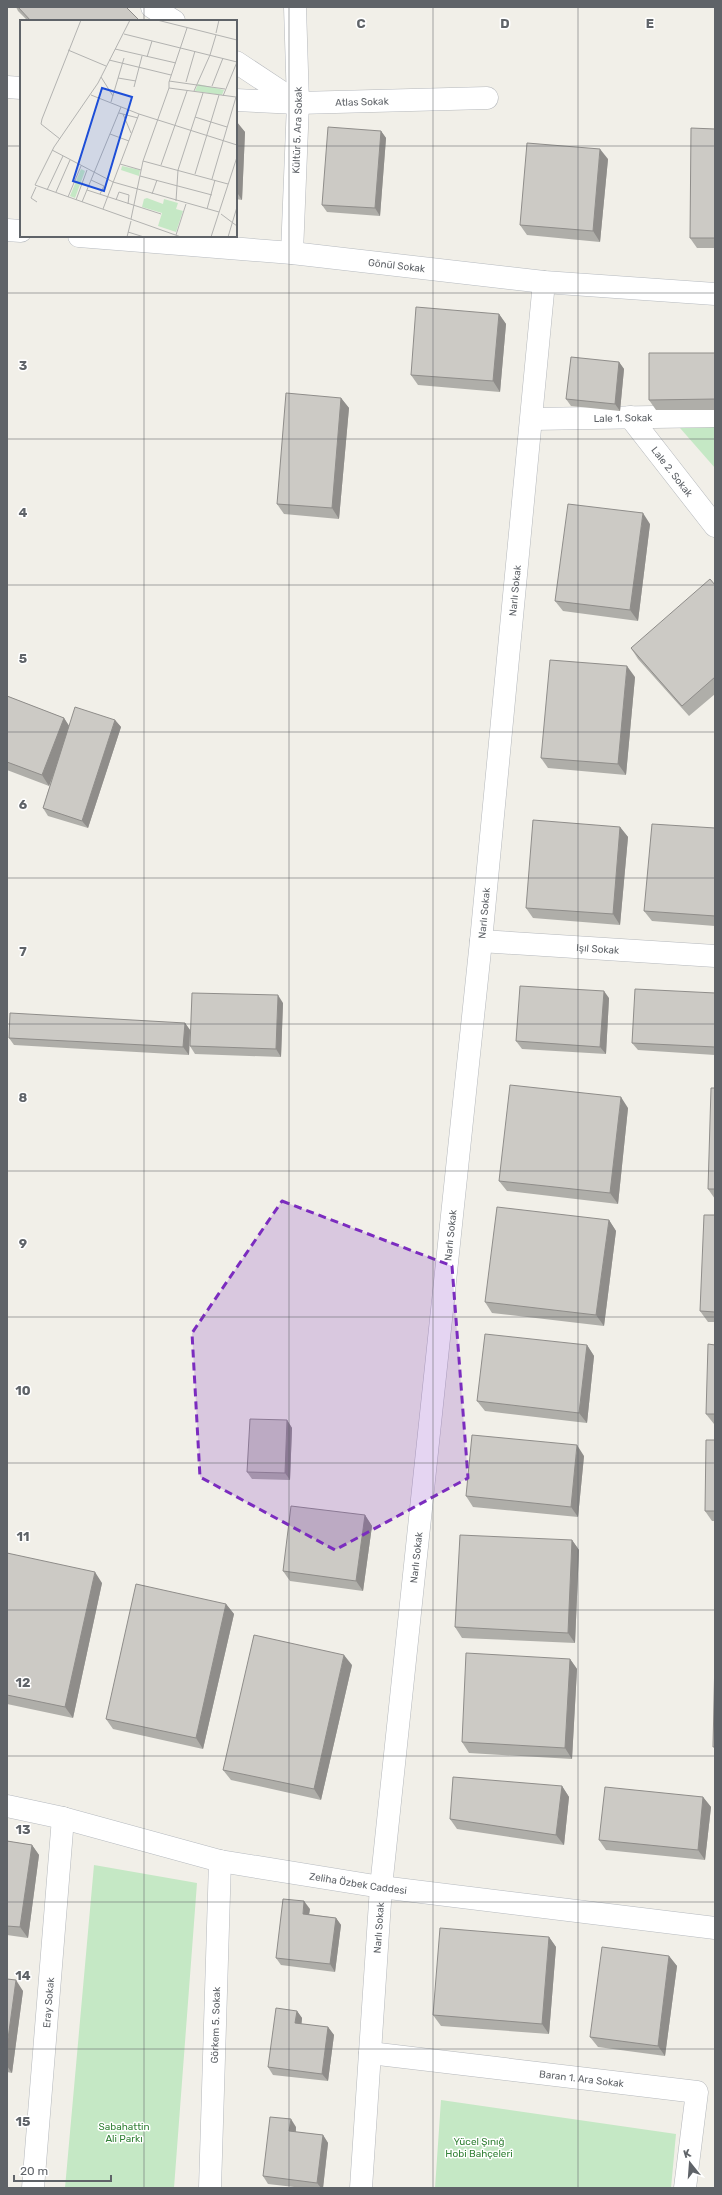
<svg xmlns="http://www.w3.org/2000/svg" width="722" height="2195" viewBox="0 0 722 2195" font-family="Rubik,sans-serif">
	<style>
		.green { fill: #c5e8c5 }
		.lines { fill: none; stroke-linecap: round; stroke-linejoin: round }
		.street-casing { stroke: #b5b8bc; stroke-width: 23 }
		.secondary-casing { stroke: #b6babf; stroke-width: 23 }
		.street { stroke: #fff; stroke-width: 22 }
		.secondary { stroke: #fff; stroke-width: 22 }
		.wall { fill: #afaea9 }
		.shaded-wall { fill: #8f8d8a }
		.building { fill: #cccac5; stroke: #8f8d8a }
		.marked { fill: #7b2cbf; fill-opacity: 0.2; stroke: #7b2cbf; stroke-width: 3; stroke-dasharray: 8 5; stroke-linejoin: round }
		.grid { fill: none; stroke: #5f6368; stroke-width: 1; stroke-opacity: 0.55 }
		.labels { text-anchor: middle; stroke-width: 3; stroke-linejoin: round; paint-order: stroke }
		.street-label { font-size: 10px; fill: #5f6368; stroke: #fff }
		.park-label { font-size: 10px; fill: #348238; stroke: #fff }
		.inset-road { fill: none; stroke: #b3b3b1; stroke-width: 1 }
		.view { fill: #1d4ed8; fill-opacity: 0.15; stroke: #1d4ed8; stroke-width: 2 }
		.inset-edge { fill: none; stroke: #5f6368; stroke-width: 2 }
		.grid-label { font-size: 13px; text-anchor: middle; font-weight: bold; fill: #5f6368; stroke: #fff; stroke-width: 3; stroke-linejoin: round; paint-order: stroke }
	</style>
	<rect width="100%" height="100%" fill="#f1efe8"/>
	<path class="green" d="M715,427V468L680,428Z
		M94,1865L197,1883L174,2188H65Z
		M441,2100L676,2134L671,2188H435Z"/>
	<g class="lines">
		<g class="street-casing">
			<g id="street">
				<path d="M152,7L174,21"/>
				<path d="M236,62L298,103"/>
				<path d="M7,87L21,88"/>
				<path id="s1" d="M236,100L298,103L487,98"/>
				<path id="s2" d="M292,253L298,103L295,7"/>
				<path id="s3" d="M630,417L715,526"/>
				<path id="s4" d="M532,419L715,416"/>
				<path id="s5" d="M481,941L715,956"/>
				<path id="s6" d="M370,2053L697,2092L685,2188"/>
				<path id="s7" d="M33,2188L63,1818"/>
				<path id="s8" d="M210,2188L220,1861"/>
				<path id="s9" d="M361,2188L381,1887L481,941L544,282"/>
			</g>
		</g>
		<g class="secondary-casing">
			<g id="secondary">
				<path d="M7,230L21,231"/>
				<path id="s10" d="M79,236L292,253L544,282L715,294"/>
				<path id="s11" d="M7,1806L63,1818L220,1861L381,1887L715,1928"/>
			</g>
		</g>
		<use href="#street" class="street"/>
		<use href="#secondary" class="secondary"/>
	</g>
	<path class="wall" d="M16,7H126L140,21H28L18,11Z
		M236,122L245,132L242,200L236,199Z
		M715,129V248H697L690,238Z
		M381,131L386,138L380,216L327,212L322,205Z
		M608,159L600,242L527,235L520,225Z
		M499,314L506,324L500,392L418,385L411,375Z
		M715,353V410H656L649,400Z
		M619,362L624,369L620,411L571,406L566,399Z
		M341,398L349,408L339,519L284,514L277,504Z
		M650,524L638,621L563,611L555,601Z
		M715,585V694L689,716L638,659L631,648Z
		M635,677L626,775L548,768L541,758Z
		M7,696L64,718L69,726L115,720L121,727L88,828L48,816L43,808L53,775L49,786L7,770Z
		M620,827L628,837L620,925L533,918L526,908Z
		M715,828V926L652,921L644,911Z
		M715,993V1055L638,1050L632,1043Z
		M609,998L606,1054L522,1049L516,1041Z
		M283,1003L281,1057L195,1054L190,1046Z
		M185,1023L190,1030L189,1055L14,1045L9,1038Z
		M715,1088V1199L708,1189Z
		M628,1108L618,1204L507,1191L499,1181Z
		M715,1215V1322H708L700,1311Z
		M609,1220L616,1231L604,1326L492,1313L485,1302Z
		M587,1345L594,1356L587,1423L485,1411L477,1401Z
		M715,1345V1424H714L706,1414Z
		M287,1420L292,1428L290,1480L252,1479L247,1472Z
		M715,1440V1521H712L705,1511Z
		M584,1456L578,1517L473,1507L466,1496Z
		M365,1515L372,1526L363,1591L290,1581L283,1571Z
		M572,1540L579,1550L575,1643L462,1638L455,1627Z
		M7,1553L102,1583L73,1718L7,1704Z
		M226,1604L234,1614L203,1749L113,1729L106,1719Z
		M570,1659L577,1669L572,1759L469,1753L462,1742Z
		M352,1665L321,1800L231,1780L223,1770Z
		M562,1786L569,1797L564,1845L457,1829L450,1819Z
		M703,1797L711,1807L705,1860L606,1850L599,1840Z
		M7,1841L32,1845L39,1855L28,1938L7,1935Z
		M310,1909L309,1914L336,1918L341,1925L335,1972L281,1965L276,1958Z
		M549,1937L556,1947L549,2034L441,2026L433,2015Z
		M669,1956L677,1966L665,2056L598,2047L590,2037Z
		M7,1979L23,1991L12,2073L7,2072Z
		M297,2011L302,2018L301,2024L328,2027L334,2035L328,2081L273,2075L268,2067Z
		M296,2127V2132L323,2135L328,2143L323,2188H303L268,2184L263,2176Z"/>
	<path class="shaded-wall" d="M237,122L245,132L242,200L236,191V156Z
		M381,131L386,138L380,216L375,208Z
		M600,149L608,159L600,242L593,231Z
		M499,314L506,324L500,392L493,381Z
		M619,362L624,369L620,411L615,404Z
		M341,398L349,408L339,519L332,508Z
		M643,513L650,524L638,621L630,610Z
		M627,666L635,677L626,775L618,764Z
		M64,718L71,729L49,786L42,775Z
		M115,720L121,727L88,828L82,821Z
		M620,827L628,837L620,925L613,914Z
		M604,991L609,998L606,1054L600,1047Z
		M278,995L283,1003L281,1057L276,1049Z
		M185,1023L190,1030L189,1055L183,1047Z
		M621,1097L628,1108L618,1204L610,1193Z
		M609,1220L616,1231L604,1326L596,1315Z
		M587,1345L594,1356L587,1423L579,1413Z
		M287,1420L292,1428L290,1480L285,1473Z
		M577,1445L584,1456L578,1517L571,1507Z
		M365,1515L372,1526L363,1591L356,1581Z
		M572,1540L579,1550L575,1643L568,1633Z
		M95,1572L102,1583L73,1718L65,1707Z
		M226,1604L234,1614L203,1749L196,1738Z
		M344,1655L352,1665L321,1800L314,1789Z
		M570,1659L577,1669L572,1759L565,1748Z
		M562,1786L569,1797L564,1845L556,1835Z
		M703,1797L711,1807L705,1860L698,1850Z
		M32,1845L39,1855L28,1938L20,1927Z
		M304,1901L310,1909L308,1921L303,1914Z
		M336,1918L341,1925L335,1972L330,1964Z
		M549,1937L556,1947L549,2034L542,2024Z
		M669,1956L677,1966L665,2056L658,2046Z
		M16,1980L23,1991L12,2073L7,2066V2046Z
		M297,2011L302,2018L301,2031L295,2023Z
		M328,2027L334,2035L328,2081L322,2074Z
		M291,2119L296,2127L295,2139L289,2131Z
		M323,2135L328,2143L323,2188H321L317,2183Z"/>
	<path class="building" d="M18,7H126L140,21H31Z
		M236,122H237L236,156Z
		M328,127L381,131L375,208L322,205Z
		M691,128L715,129V238H690Z
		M527,143L600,149L593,231L520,225Z
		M416,307L499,314L493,381L411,375Z
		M649,353H715V399L649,400Z
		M571,357L619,362L615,404L566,399Z
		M286,393L341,398L332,508L277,504Z
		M568,504L643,513L630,610L555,601Z
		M710,579L715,585V677L682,706L631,648Z
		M550,660L627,666L618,764L541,758Z
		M7,696L64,718L42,775L7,762Z
		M75,707L115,720L82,821L43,808Z
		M533,820L620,827L613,914L526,908Z
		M652,824L715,828V916L644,911Z
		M520,986L604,991L600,1047L516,1041Z
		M635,989L715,993V1047L632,1043Z
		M192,993L278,995L276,1049L190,1046Z
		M10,1013L185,1023L183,1047L9,1038Z
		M510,1085L621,1097L610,1193L499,1181Z
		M711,1088H715V1189H708Z
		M497,1207L609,1220L596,1315L485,1302Z
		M704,1215H715V1312L700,1311Z
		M485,1334L587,1345L579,1413L477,1401Z
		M708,1344L715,1345V1414H706Z
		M250,1419L287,1420L285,1473L247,1472Z
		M472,1435L577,1445L571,1507L466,1496Z
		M706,1440H715V1511H705Z
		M291,1506L365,1515L356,1581L283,1571Z
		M460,1535L572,1540L568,1633L455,1627Z
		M7,1553L95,1572L65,1707L7,1695Z
		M136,1584L226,1604L196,1738L106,1719Z
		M254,1635L344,1655L314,1789L223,1770Z
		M466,1653L570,1659L565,1748L462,1742Z
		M715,1655V1747H713Z
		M453,1777L562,1786L556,1835L450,1819Z
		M605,1787L703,1797L698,1850L599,1840Z
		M7,1841L32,1845L20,1927L7,1926Z
		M283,1899L304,1901L303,1914L336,1918L330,1964L276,1958Z
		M440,1928L549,1937L542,2024L433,2015Z
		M602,1947L669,1956L658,2046L590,2037Z
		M7,1979L16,1980L7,2046Z
		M276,2008L297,2011L295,2023L328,2027L322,2074L268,2067Z
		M270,2117L291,2119L289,2131L323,2135L317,2183L263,2176Z"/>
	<path class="marked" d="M282,1201L452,1266L468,1478L335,1550L200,1477L192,1333Z"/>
	<path class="grid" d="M144,7V21M289,7V2188M433,7V2188M578,7V2188M7,146H21M236,146H715M144,236V2188M7,293H715M7,439H715M7,585H715M7,732H715M7,878H715M7,1024H715M7,1171H715M7,1317H715M7,1463H715M7,1610H715M7,1756H715M7,1902H715M7,2049H715"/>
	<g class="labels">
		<g class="street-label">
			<text dy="4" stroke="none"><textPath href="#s1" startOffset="126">Atlas Sokak</textPath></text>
			<text dy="4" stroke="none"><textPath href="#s2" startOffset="123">Kültür 5. Ara Sokak</textPath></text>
			<text dy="4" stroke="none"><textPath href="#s10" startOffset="319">Gönül Sokak</textPath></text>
			<text dy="4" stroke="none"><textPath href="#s4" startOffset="91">Lale 1. Sokak</textPath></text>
			<text dy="4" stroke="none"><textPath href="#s3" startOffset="69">Lale 2. Sokak</textPath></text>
			<text dy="4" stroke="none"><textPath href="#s9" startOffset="1605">Narlı Sokak</textPath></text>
			<text dy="4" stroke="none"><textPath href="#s9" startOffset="1281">Narlı Sokak</textPath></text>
			<text dy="4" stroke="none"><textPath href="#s5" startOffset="117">Işıl Sokak</textPath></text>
			<text dy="4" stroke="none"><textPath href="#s9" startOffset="957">Narlı Sokak</textPath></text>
			<text dy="4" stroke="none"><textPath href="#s9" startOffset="633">Narlı Sokak</textPath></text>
			<text dy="4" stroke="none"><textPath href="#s11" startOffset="360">Zeliha Özbek Caddesi</textPath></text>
			<text dy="4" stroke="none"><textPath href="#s9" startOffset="261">Narlı Sokak</textPath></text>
			<text dy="4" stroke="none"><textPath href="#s7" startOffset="186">Eray Sokak</textPath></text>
			<text dy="4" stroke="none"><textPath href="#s8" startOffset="163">Görkem 5. Sokak</textPath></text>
			<text dy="4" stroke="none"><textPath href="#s6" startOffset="213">Baran 1. Ara Sokak</textPath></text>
		</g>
		<g class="park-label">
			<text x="124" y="2130">Sabahattin<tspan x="124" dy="12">Ali Parkı</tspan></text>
			<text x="479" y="2145">Yücel Şınığ<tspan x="479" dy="12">Hobi Bahçeleri</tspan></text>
		</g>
	</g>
	<g transform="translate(20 20)">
		<rect width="217" height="217" fill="#f1efe8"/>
		<path d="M178,64L204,70L202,75L175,71ZM102,146L120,150L119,156L101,150ZM61,149L65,151L55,178L50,176ZM127,178L143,184L144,179L158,183L156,189L163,191L156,212L138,206L142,193L122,187L124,179Z" fill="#c5e8c5"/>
		<path class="inset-road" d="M137,0L217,20M196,13L199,0M104,14L217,42M95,29L156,43M48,30L86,46M127,37L132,21M89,40L151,55M81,57L93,76M98,58L116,61M149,61L205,69M166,62L175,31M192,66L203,38M114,67L122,36M149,68L216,77M174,71L190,35L196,15M71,75L119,94L217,125M203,76L217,42M91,82L104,38M99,93L118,98M103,94L111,113M175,97L207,107M90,114L109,121M40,119L21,104L22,99L61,0M32,130L93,162L199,192M123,141L208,164M100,144L121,150M141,145L167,71M175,154L199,75M120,156L192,175M192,159L216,77M71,160L84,166L80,174M15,165L34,127L78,63L110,0M15,165L161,217M16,167L11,178L17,182M27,170L43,136M67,170L141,194M36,172L50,140M132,174L137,160M48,177L61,146M56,180L67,150M96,180L99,172L109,175L108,184M156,181L158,150L183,73M62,182L101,87M83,189L119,94M187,189L195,160M201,194L217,206M111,199L123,141L149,68V62L167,8M108,212L124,217M156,215L166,184M107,217L111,201M191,217L217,137M208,217L217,187"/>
		<path class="view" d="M82,68L112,77L84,171L53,161Z"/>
		<rect width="217" height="217" class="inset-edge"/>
	</g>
	<g class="grid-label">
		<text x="361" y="28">C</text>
		<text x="505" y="28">D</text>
		<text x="650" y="28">E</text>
		<text x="23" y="370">3</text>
		<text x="23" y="517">4</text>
		<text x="23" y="663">5</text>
		<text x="23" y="809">6</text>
		<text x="23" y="956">7</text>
		<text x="23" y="1102">8</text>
		<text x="23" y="1248">9</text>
		<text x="23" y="1395">10</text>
		<text x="23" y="1541">11</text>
		<text x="23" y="1687">12</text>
		<text x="23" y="1834">13</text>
		<text x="23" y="1980">14</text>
		<text x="23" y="2126">15</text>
	</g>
	<rect width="722" height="2195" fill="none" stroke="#5f6368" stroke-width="16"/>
	<g transform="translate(690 2163) rotate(343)" stroke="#ffffff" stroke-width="3" paint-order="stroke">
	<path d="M0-3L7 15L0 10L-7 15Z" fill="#5f6368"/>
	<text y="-6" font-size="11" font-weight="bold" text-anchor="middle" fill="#5f6368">K</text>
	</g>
	<path d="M14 2175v6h97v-6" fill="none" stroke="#5f6368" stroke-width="2"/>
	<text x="20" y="2175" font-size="12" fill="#5f6368" stroke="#ffffff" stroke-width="3" paint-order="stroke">20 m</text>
</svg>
